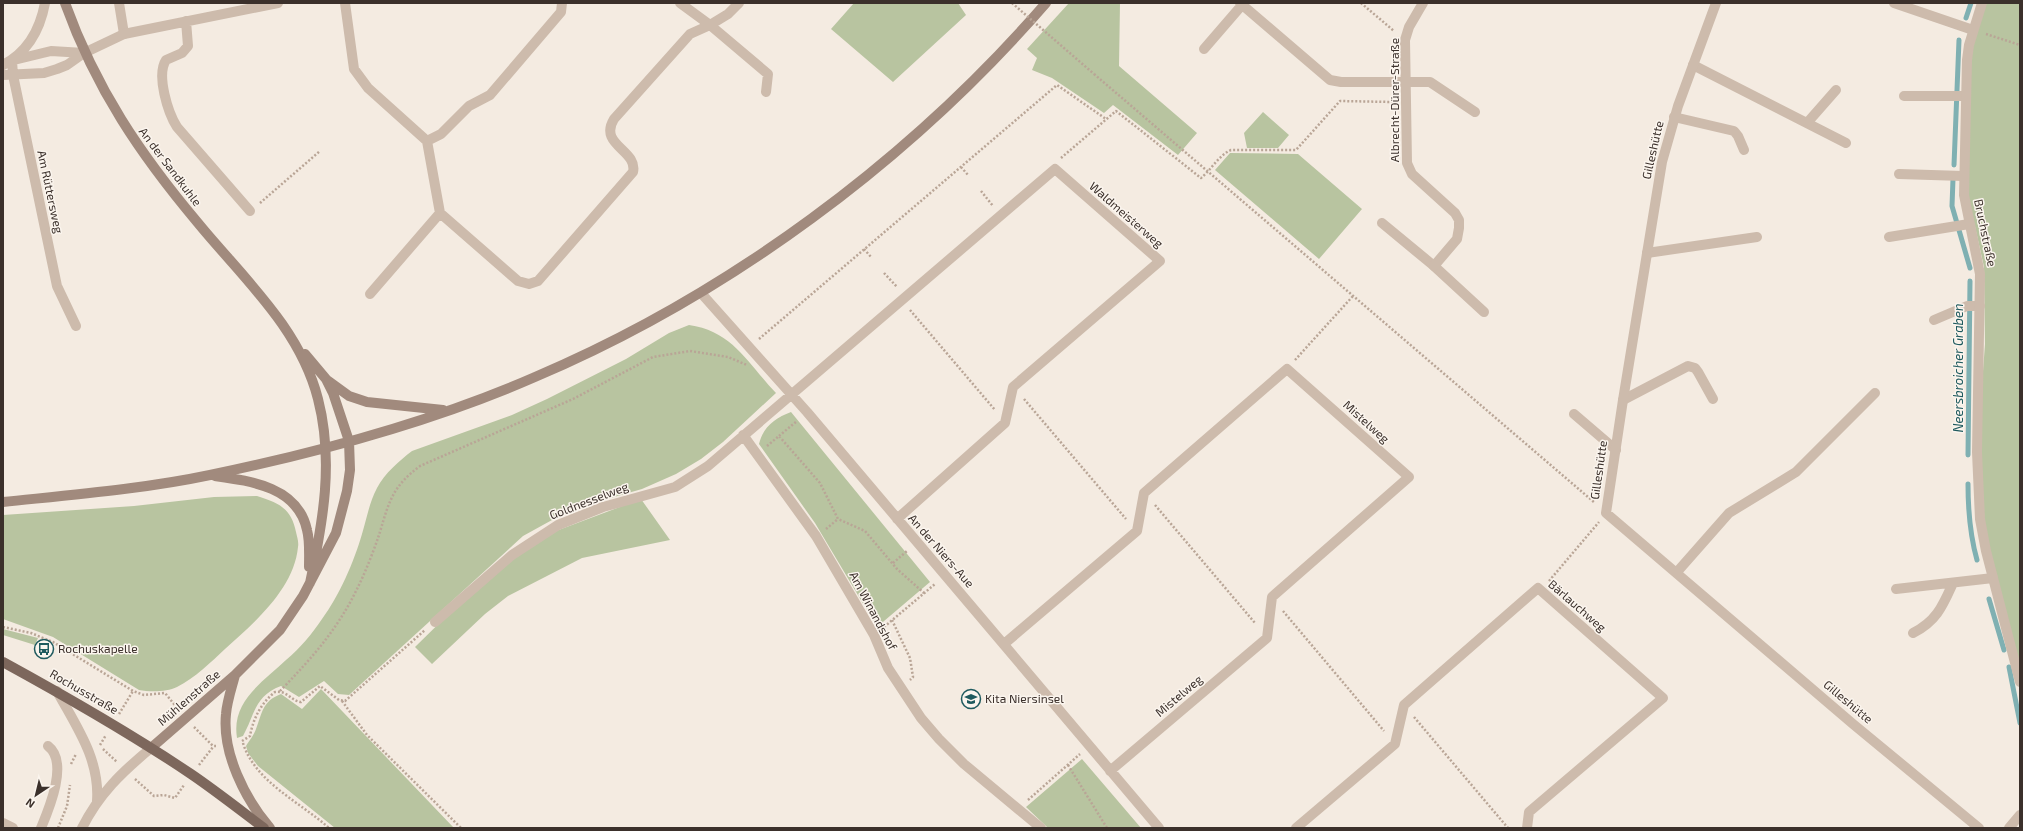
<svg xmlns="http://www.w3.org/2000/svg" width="2023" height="831" viewBox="0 0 2023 831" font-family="'Exo 2',sans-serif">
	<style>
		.green { fill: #b8c4a0 }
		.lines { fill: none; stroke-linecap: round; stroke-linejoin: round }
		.stream { stroke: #7fb0b2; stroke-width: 5 }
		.path { stroke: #b9a596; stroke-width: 2.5; stroke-dasharray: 2 2; stroke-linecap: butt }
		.service { stroke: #cdbbac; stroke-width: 10 }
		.minor { stroke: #cdbbac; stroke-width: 10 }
		.tertiary { stroke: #cdbbac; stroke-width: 10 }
		.secondary { stroke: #a18a7d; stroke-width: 10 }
		.primary { stroke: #7d675c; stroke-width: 10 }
		.path-bridge { stroke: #b9a596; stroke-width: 2.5; stroke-dasharray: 2 2; stroke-linecap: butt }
		.labels { text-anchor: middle; stroke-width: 3; stroke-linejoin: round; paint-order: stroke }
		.street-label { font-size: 12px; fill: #3b302b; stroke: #fbf5ee }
		.poi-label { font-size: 12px; fill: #3b302b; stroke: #fbf5ee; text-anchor: start }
		.water-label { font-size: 13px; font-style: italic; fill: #1f5a5e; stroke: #fbf5ee }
	</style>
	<rect width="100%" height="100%" fill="#f4ebe1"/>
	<path class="green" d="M854,3H958L966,15L893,82L831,29Z
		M1069,3H1120L1119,66L1197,133L1178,155L1113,105L1104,113L1052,78L1032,70L1037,58L1027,49Z
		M1982,3H2020V682L1988,541L1977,484V452L1985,344L1984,267L1967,191V60Z
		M1263,112L1289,135L1278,148H1247L1244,133Z
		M1230,153L1298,154L1362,209L1319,259L1215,170Z
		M689,325C733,331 748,364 776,393L723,442L701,459L676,474L642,489L572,509L523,536L349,695L338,694L324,681L299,697L281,686C254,696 255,715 243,736L237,738C231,701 263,682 286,660C300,648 312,634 322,619C339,596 354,562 362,534C367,518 369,503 377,488C385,473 399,461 412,451L512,415L547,399L626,359L669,333Z
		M791,412L930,582L877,627L815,523L759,444C763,427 775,418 791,412Z
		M257,496C279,503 291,508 296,532C297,537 299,542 298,547C294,589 254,623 225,649C211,662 195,678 177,687C167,692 150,692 139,690L53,637L3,619V515L134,506L214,497Z
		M641,499L670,540L582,558L508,596L485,614L432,664L415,647L467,596L520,553L548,534Z
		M3,629L38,638L35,645L3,635Z
		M321,689L454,828H335L258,766L248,753L246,746C249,741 254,735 256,729C262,714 262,701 281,694L302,709Z
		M1082,759L1141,828H1048L1026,807Z"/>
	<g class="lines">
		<path class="stream" d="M1966,18L1971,3
			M1954,165L1959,40
			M1953,179L1952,206L1970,268
			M1968,455L1970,281
			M1968,484C1968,510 1970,535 1977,560
			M1989,599L2004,650
			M2009,667L2020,723"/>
		<path class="path" d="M1361,3L1394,31
			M1986,34L2020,45
			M1094,74L1595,503
			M1061,158L1116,111L1201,178C1211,170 1219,155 1231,150H1296L1340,101L1393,102
			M961,167L968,175
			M981,191L993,206
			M260,203L320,151
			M864,249L871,257
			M884,273L897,287
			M910,310L995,410
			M759,339L1057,85L1106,119
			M1295,360L1353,296
			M1024,399L1126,519
			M779,436L797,421
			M767,446L779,436L820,483L838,519L865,531L897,569L924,593
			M1155,505L1255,623
			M826,529L838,519
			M893,563L907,551
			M1549,581L1599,522
			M1283,611L1384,731
			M892,620L910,658L913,677L910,680
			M3,627L31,633L53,642L133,691L144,695L165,693L178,709
			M884,627L935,584
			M280,691C312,658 337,630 357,589C366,571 374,550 380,532C389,501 393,486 420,466L573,399L653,357L690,351L728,357L747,365
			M342,701L367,735L461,828
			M119,714L133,691
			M1414,717L1508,828
			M194,727L213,746H216
			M242,741L250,736C253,719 261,703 275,692C287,690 291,701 301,702L320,686L339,700L345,701L425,630
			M243,743C255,782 300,802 329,828
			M100,745L106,735
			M103,749L117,762
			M71,764L76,754
			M199,765L213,747
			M1068,765L1107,828
			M135,779L154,796L164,795L175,798L184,785
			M1028,800L1080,754
			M58,828L67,806L70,785"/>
		<path class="service" d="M119,3L124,34
			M1894,3L1973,30
			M1693,65L1846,143
			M1406,82H1430L1475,112
			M1904,96H1966
			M1674,117L1734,131L1738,136L1744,150
			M1807,123L1836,90
			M1899,174L1963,176
			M1382,223L1434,266L1484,312
			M1889,237L1969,224
			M1647,253L1757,237
			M1934,320L1967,306H1980
			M1623,400L1688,366L1695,368L1698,372L1713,399
			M1574,414L1616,450
			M1677,572L1729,513L1796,472L1875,393
			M1896,589L1993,578
			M1913,633C1937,621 1943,605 1953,583
			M3,823L13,828
			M41,828C49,809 69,762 48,746"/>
		<path class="minor" d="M345,3L354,69L368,88L427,141L440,213
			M680,3L710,25
			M739,3L728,14L710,25L768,74L766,92
			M1240,3L1330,80L1341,82H1406
			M1423,3L1409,27L1405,40L1407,163L1412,174L1455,213L1459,220V228L1457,239L1434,266
			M1716,3L1678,106L1662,162L1623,400L1606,513L1853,724L1979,828
			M1982,3L1969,45L1967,60L1964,195L1980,274L1977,452L1980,519L1986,551L2020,682
			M186,21L188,46L182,53L166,60C156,75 168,113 177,127L250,211
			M1204,49L1242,5
			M14,60L51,51L84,53
			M12,61L13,75L57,286L76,326
			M3,65C28,52 40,30 45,3
			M3,75L44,73L57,69L67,65L84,53L124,34L278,3
			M427,141L441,134L469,106L490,95L561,12L562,3
			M701,293L807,412L1159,828
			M370,294L440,213L518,281L529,284L538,281L633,172C638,150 598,145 614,119L690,34L710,25
			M743,435L816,536L874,635L888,668L921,718L939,739L964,764L1041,828
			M435,622L512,555L558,525L603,507L675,487L708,466L1055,169L1160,261L1013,387L1005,423L897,519
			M1004,644L1137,531L1144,493L1287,369L1409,477L1272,597L1267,638L1110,771
			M1296,828L1395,744L1404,705L1538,588L1663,698L1529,812L1527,828
			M2009,828L2020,815"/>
		<path class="tertiary" d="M57,691C76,726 100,759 97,801
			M82,828C99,794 122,772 151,748"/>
		<path class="secondary" d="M65,3C96,89 140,154 198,223C243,278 300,328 318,399C334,461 323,522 310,583
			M327,380L349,396L367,402L443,410
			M215,476C251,481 298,487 307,530C310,541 309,555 309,567
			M3,502C70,495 144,489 210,475C320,452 432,422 535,377C728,295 909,161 1046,3
			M235,675C232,687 227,701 226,714C222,753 245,799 270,828
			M151,748L235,675L280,630L303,596L336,533L347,491L350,470L349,441L333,393L326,379L305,354"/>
		<path class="primary" d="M3,662C67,697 130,733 191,774C216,791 240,810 264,828"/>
		<path class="path-bridge" d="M1012,3L1094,74"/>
	</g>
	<defs>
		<g id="bus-ring" transform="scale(1)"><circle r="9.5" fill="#fbf5ee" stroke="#1f5a5e" stroke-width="1.5"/><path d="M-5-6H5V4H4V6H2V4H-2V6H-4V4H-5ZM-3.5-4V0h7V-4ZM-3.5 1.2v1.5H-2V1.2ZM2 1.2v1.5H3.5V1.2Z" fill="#1f5a5e"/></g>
		<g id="school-ring" transform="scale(1)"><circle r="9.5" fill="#fbf5ee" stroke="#1f5a5e" stroke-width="1.5"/><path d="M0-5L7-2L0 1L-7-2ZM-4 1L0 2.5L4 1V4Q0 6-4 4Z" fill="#1f5a5e"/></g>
	</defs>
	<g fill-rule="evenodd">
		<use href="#bus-ring" x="44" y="649"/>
		<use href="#school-ring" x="971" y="699"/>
	</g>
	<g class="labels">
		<g class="street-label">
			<text transform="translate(1395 100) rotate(-90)" y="4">Albrecht-Dürer-Straße</text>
			<text transform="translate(1653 150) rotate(-77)" y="4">Gilleshütte</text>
			<text transform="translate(170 167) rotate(53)" y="4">An der Sandkuhle</text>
			<text transform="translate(50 192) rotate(78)" y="4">Am Rüttersweg</text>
			<text transform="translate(1126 215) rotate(41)" y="4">Waldmeisterweg</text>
			<text transform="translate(1985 233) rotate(78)" y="4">Bruchstraße</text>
			<text transform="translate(1366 422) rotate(42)" y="4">Mistelweg</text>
			<text transform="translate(1599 470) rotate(-82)" y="4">Gilleshütte</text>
			<text transform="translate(589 501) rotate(-21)" y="4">Goldnesselweg</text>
			<text transform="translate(941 551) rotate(49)" y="4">An der Niers-Aue</text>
			<text transform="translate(1577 606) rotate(41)" y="4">Bärlauchweg</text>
			<text transform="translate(873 611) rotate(62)" y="4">Am Winandshof</text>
			<text transform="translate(84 692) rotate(30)" y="4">Rochusstraße</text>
			<text transform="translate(1179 696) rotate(-40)" y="4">Mistelweg</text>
			<text transform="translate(189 698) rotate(-41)" y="4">Mühlenstraße</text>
			<text transform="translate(1848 702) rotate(40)" y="4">Gilleshütte</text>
		</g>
		<g class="poi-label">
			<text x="58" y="653">Rochuskapelle</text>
			<text x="985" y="703">Kita Niersinsel</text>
		</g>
		<g class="water-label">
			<text transform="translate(1958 368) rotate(-90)" y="5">Neersbroicher Graben</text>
		</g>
	</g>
	<rect width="2023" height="831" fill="none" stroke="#3b302b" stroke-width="8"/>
	<g transform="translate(36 795) rotate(215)" stroke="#fbf5ee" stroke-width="3" paint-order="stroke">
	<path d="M0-3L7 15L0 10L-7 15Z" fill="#3b302b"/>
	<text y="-6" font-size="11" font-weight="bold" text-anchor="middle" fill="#3b302b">N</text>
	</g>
</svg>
